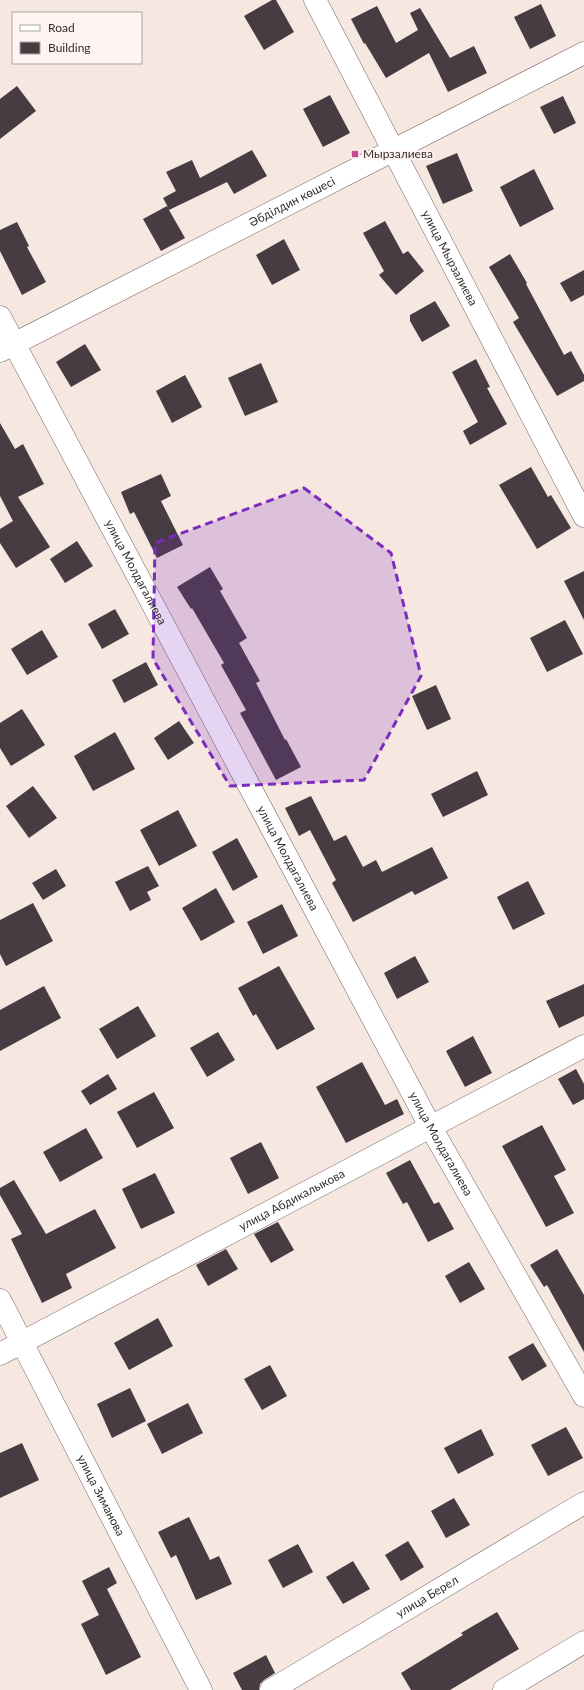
<svg xmlns="http://www.w3.org/2000/svg" width="584" height="1690" viewBox="0 0 584 1690" font-family="Lato,sans-serif">
	<style>
		.building { fill: #463c42 }
		.lines { fill: none; stroke-linecap: round; stroke-linejoin: round }
		.minor-casing { stroke: #756864; stroke-width: 23 }
		.major-casing { stroke: #756864; stroke-width: 23 }
		.minor { stroke: #fff; stroke-width: 22 }
		.major { stroke: #fff; stroke-width: 22 }
		.marked { fill: #7b2cbf; fill-opacity: 0.2; stroke: #7b2cbf; stroke-width: 3; stroke-dasharray: 8 5; stroke-linejoin: round }
		.poi-dot { fill: #c9478f; stroke: #fef5f2; stroke-width: 1.5 }
		.labels { text-anchor: middle; stroke-width: 4; stroke-linejoin: round; paint-order: stroke }
		.poi-label { font-size: 12px; fill: #332e2c; stroke: #fef5f2; text-anchor: start }
		.street-label { font-size: 12px; fill: #332e2c; stroke: #fef5f2 }
	</style>
	<rect width="100%" height="100%" fill="#f6e7e1"/>
	<path class="building" d="M272,0H276L294,32L264,50L244,16Z
		M541,4L556,36L530,49L514,17Z
		M377,6L396,43L418,30L410,13L420,8L450,58L474,46L487,73L448,92L429,53L386,78L365,43L364,44L351,19Z
		M17,86L36,111L0,139V99Z
		M330,95L350,133L323,147L303,109Z
		M563,96L576,123L554,134L540,107Z
		M252,150L267,176L234,194L227,182L169,210L185,238L161,251L143,219L167,206L169,209L163,198L176,191L166,172L192,160L200,178Z
		M457,153L473,191L443,204L426,166Z
		M534,169L554,209L520,227L500,187Z
		M385,221L403,254L408,251L424,271L396,295L379,275L384,271L363,233Z
		M17,222L29,246L27,247L46,282L22,295L0,251V230Z
		M284,239L300,270L272,285L256,255Z
		M510,254L527,283L526,284L564,355L571,351L584,375V381L557,396L513,322L519,318L489,267Z
		M584,270V295L571,302L560,283Z
		M435,301L450,326L422,342L410,321V315Z
		M85,344L101,370L71,387L56,362Z
		M476,359L490,387L487,388L507,424L470,445L463,431L478,422L452,372Z
		M261,363L278,402L245,416L228,378Z
		M185,375L202,407L172,423L156,391Z
		M0,423L15,449L23,444L44,484L18,497L50,547L16,568L0,543V529L13,521L0,496Z
		M531,467L548,497L551,495L571,528L537,549L499,485Z
		M161,474L171,496L161,501L183,545L157,558L134,512L130,514L121,492Z
		M77,541L93,566L65,583L50,559Z
		M210,567L223,589L220,591L247,638L239,643L260,681L256,683L285,740L286,739L301,767L276,780L240,713L246,710L221,665L224,663L192,608L191,609L177,587Z
		M584,571V620L564,581Z
		M115,609L129,634L102,649L88,624Z
		M565,620L583,654L547,672L530,638Z
		M42,630L58,657L27,675L11,649Z
		M146,662L158,685L124,703L112,680Z
		M436,685L451,719L427,730L412,696Z
		M22,709L45,745L11,766L0,748V723Z
		M179,721L194,743L168,760L154,738Z
		M115,732L135,769L93,791L74,756Z
		M477,771L488,795L443,817L431,794Z
		M33,786L57,818L29,838L6,806Z
		M311,796L334,841L346,835L363,867L376,860L382,872L432,847L448,878L415,895L412,891L353,922L332,883L336,880L310,830L299,836L285,808Z
		M178,810L197,846L159,866L140,830Z
		M237,838L258,877L233,891L212,852Z
		M148,866L159,886L147,892L151,900L130,911L115,882Z
		M56,869L66,886L43,900L32,883Z
		M528,881L545,914L513,930L497,897Z
		M216,888L235,922L201,941L182,908Z
		M33,903L53,941L6,966L0,954V920Z
		M282,904L298,936L263,954L247,922Z
		M415,956L429,982L397,999L384,973Z
		M279,966L315,1029L277,1050L256,1014L253,1016L238,988Z
		M584,984V1016L559,1028L546,1001Z
		M44,986L61,1018L0,1051V1010Z
		M138,1006L156,1036L117,1059L99,1029Z
		M218,1032L235,1060L207,1077L190,1048Z
		M473,1036L492,1073L465,1087L446,1051Z
		M362,1062L385,1105L397,1099L404,1114L346,1143L316,1087Z
		M576,1069L584,1084V1099L573,1105L558,1079Z
		M108,1074L117,1089L90,1105L81,1091Z
		M154,1092L174,1128L137,1148L117,1112Z
		M542,1125L566,1170L554,1176L574,1213L546,1227L502,1146Z
		M86,1128L103,1158L60,1182L43,1152Z
		M261,1142L279,1178L248,1194L230,1158Z
		M410,1160L434,1204L439,1202L454,1229L428,1242L407,1202L403,1204L386,1173Z
		M155,1173L175,1213L141,1229L122,1189Z
		M14,1180L46,1234L95,1209L116,1248L66,1274L72,1288L42,1303L11,1239L22,1234L0,1195V1188Z
		M278,1222L294,1250L271,1263L254,1234Z
		M226,1249L238,1269L208,1286L196,1265Z
		M557,1249L584,1295V1352L547,1285L544,1287L530,1265Z
		M469,1262L485,1289L460,1303L445,1276Z
		M158,1318L173,1346L129,1370L114,1343Z
		M533,1343L547,1366L522,1381L508,1357Z
		M270,1365L287,1396L262,1410L244,1379Z
		M130,1388L146,1421L112,1438L97,1404Z
		M188,1403L203,1433L162,1454L147,1424Z
		M566,1427L583,1458L548,1476L531,1445Z
		M481,1429L494,1455L458,1474L444,1448Z
		M22,1443L39,1480L0,1498V1453Z
		M454,1498L470,1525L446,1538L431,1511Z
		M189,1517L210,1560L219,1556L232,1584L196,1600L176,1555L171,1558L158,1532Z
		M408,1541L424,1567L401,1581L385,1555Z
		M298,1544L313,1572L283,1588L268,1560Z
		M353,1561L370,1589L343,1604L326,1577Z
		M109,1567L117,1583L107,1589L141,1657L106,1675L81,1624L99,1615L82,1581Z
		M497,1612L519,1649L450,1690H411L401,1673L463,1635L461,1633Z
		M266,1655L275,1673L264,1680L260,1684L259,1690H242L233,1673Z"/>
	<g class="lines">
		<g class="minor-casing">
			<g id="minor">
				<path id="s1" d="M315,0L584,516"/>
				<path id="s2" d="M0,317L430,1126L584,1396"/>
				<path id="s3" d="M0,1300L201,1690"/>
				<path id="s4" d="M0,1354L584,1046"/>
				<path id="s5" d="M271,1690L584,1503"/>
				<path d="M504,1690L584,1642"/>
			</g>
		</g>
		<g class="major-casing">
			<g id="major">
				<path id="s6" d="M0,351L584,53"/>
			</g>
		</g>
		<use href="#minor" class="minor"/>
		<use href="#major" class="major"/>
	</g>
	<path class="marked" d="M304,488L391,553L421,676L364,780L230,786L153,659L155,543Z"/>
	<rect class="poi-dot" x="351" y="150" width="8" height="8" rx="2"/>
	<g class="labels">
		<g class="poi-label">
			<text x="363" y="158">Мырзалиева</text>
		</g>
		<g class="street-label">
			<text dy="4" stroke="none"><textPath href="#s6" startOffset="328">Әбділдин көшесі</textPath></text>
			<text dy="4" stroke="none"><textPath href="#s1" startOffset="291">улица Мырзалиева</textPath></text>
			<text dy="4" stroke="none"><textPath href="#s2" startOffset="289">улица Молдагалиева</textPath></text>
			<text dy="4" stroke="none"><textPath href="#s2" startOffset="613">улица Молдагалиева</textPath></text>
			<text dy="4" stroke="none"><textPath href="#s2" startOffset="937">улица Молдагалиева</textPath></text>
			<text dy="4" stroke="none"><textPath href="#s4" startOffset="330">улица Абдикалыкова</textPath></text>
			<text dy="4" stroke="none"><textPath href="#s3" startOffset="220">улица Зиманова</textPath></text>
			<text dy="4" stroke="none"><textPath href="#s5" startOffset="182">улица Берел</textPath></text>
		</g>
	</g>
	<rect x="12" y="12" width="130" height="52" fill="#fef5f2" stroke="#ada5a3"/>
	<rect x="20" y="25" width="20" height="6" fill="#ffffff" stroke="#ada5a3"/>
	<text x="48" y="32" font-size="12" fill="#332e2c">Road</text>
	<rect x="20" y="42" width="20" height="12" fill="#463c42" stroke="#ada5a3"/>
	<text x="48" y="52" font-size="12" fill="#332e2c">Building</text>
</svg>
